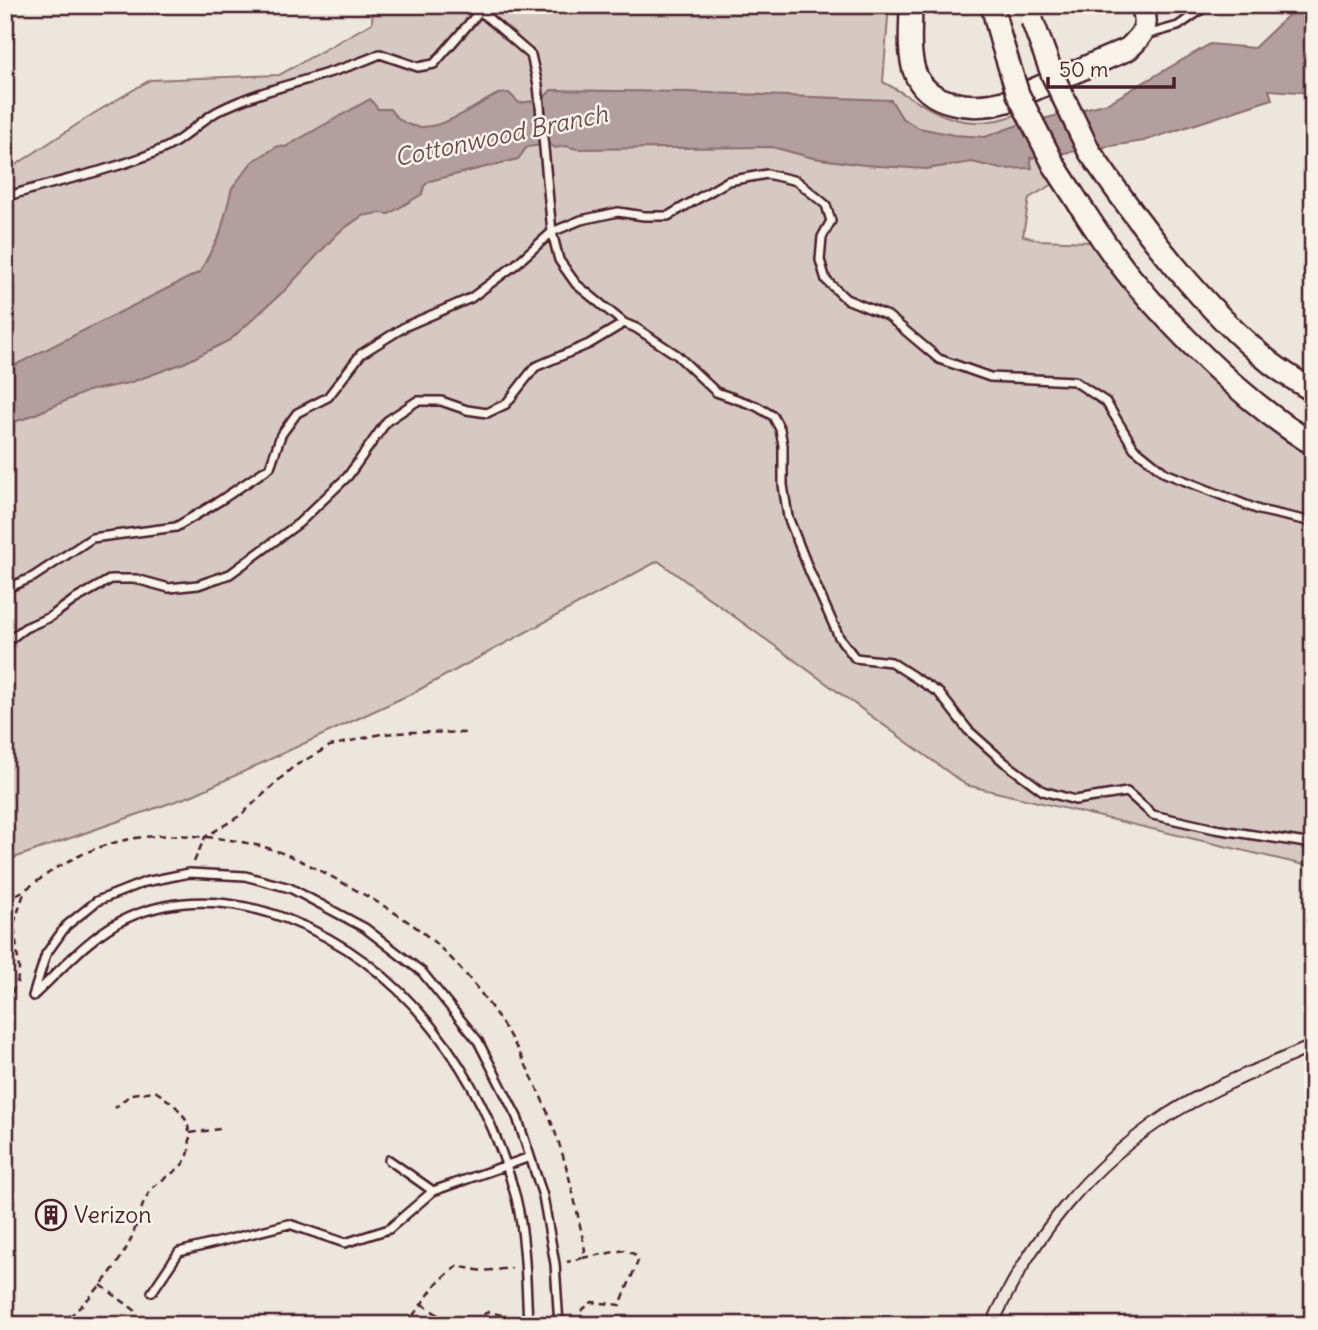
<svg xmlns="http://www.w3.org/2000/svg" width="1318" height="1330" viewBox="0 0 1318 1330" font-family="Delius,sans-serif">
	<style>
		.green { fill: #d5c9c2; stroke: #907476; stroke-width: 2 }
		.water { fill: #b39f9d; stroke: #896c6f; stroke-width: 2 }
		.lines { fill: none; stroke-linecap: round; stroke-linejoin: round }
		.lane-casing { stroke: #4a1f2b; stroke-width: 12 }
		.secondary-casing { stroke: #4a1f2b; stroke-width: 26 }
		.path { stroke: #4a1f2b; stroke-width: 2.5; stroke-dasharray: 7 5; stroke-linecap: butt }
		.lane { stroke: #f7f3e8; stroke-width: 7 }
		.secondary { stroke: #f7f3e8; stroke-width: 21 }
		.tram { stroke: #4a1f2b; stroke-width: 2 }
		.secondary-bridge-casing { stroke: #4a1f2b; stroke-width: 26; stroke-linecap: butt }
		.secondary-bridge { stroke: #f7f3e8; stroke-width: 21 }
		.labels { text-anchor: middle; stroke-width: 5; stroke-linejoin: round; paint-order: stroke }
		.poi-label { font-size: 23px; fill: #4a1f2b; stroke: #f7f3e8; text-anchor: start }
		.water-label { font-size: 24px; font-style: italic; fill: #6f4c53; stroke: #f7f3e8 }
	</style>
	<rect width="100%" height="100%" fill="#ece6dd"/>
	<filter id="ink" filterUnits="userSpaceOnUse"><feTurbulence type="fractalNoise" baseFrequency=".0143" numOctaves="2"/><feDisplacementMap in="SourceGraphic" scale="14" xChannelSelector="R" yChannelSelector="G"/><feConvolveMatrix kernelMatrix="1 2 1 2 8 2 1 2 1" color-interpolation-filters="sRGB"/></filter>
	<g filter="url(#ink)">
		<path class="green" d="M373,5H889L883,82C933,109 957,135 1016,115L1053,184L1029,198L1023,236L1039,240L1090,242L1132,299L1239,405L1313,456V867L966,785L658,561L413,693L193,795L5,861V172L93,114L150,80L279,75L372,23Z"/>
		<path class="water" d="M1299,5H1313V93L1269,90L1272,99L1144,141L1030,158L1032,168L1001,169L972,162L926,169L864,165L813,158L772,147L577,149L566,146L555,148L550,144L527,147L518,159L430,181L424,186L422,194L389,214L379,213L362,216L338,233L285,290L230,340L184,363L129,383L88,391L24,419L5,424V370L200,272L220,234L232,188L252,162L278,146L285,147L370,99L378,109H390C418,150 466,110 498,94L509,93L519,103L542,100L551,90L686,92L891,100L902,118L919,128L954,135L985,137L1018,125L1108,103L1210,44L1254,48Z"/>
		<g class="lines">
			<g class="lane-casing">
				<path id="lane" d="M473,5L531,55L538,85L552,232L559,260L576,284L624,323L636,328L677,355L716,392L756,406L773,416L780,429L783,445V485L788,517L809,570L839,637L855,658L891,662L939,693L968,730L1004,762L1043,791L1075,800L1127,792L1153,815L1215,829L1313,844
					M1146,35L1178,26L1208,5
					M5,197C58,180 114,171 165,148C184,140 199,121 218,111C269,85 328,78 380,54L418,67L434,64L479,12L493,5
					M5,589L33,577L92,538L176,527L221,500L270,467L281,435L297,413L328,397L361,354L406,326L471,298L515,265L552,232L581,220L618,212L644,216H668L728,181L767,174L797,181L826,205L831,221L822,237L820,260L826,280L846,299L888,316L939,359L990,377L1074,381L1106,402L1134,448L1165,473L1259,510L1313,522
					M5,643L25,628L50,617L74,600L111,579H136L169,588L198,585L230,574L299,523L348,476L387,421L417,401H441L467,410L487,413L506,404L535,367L589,344L624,323
					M34,995C63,968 90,935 127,918C179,895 234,899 287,919C407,965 484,1077 516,1198C526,1239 526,1283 528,1325
					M33,996L46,954L66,926L97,901L145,882L189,873L245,876L290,888L365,928L422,972L478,1041L517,1117L543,1196L555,1264L559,1325
					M389,1160L433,1191
					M152,1292L179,1252L289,1224L345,1243L389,1229L433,1191L530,1157"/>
			</g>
			<g class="secondary-casing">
				<path id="secondary" d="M911,5C911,26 908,50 914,70C926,108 976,110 1007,101L1128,49C1142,36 1151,26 1141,5
					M992,5L1001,40
					M1089,151C1140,225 1202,308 1272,364C1285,374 1299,382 1313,391
					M1054,165C1079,203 1103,244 1132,279C1183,339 1245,403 1313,444"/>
			</g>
			<path class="path" d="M194,862L205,837L241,815L293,767L330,746L381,734L413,732L468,733
				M5,899C25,893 37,880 55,869C82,852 111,841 143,837C182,833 226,837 264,847C290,854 318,869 341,882C374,900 406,917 434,942C489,991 530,1063 555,1132C569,1170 577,1210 585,1250L582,1258L567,1262
				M5,1004L17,983L19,969L14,924L24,893
				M190,1133L220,1129
				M101,1285L137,1312
				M422,1304L453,1325
				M581,1311L592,1302L620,1305L638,1261L636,1255L625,1250L582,1258
				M60,1325C87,1302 113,1275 129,1243C138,1226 140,1203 152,1189C163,1176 186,1170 189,1151C193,1118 180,1108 155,1091L131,1094L115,1108
				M406,1325L437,1283L457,1266L482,1271L512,1268
				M462,1325L488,1312L507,1316"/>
			<use href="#lane" class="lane"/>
			<use href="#secondary" class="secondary"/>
			<path class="tram" d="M985,1325C1023,1238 1084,1163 1163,1110C1209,1080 1263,1061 1313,1039
				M999,1325C1035,1243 1096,1166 1173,1120C1218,1093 1265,1074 1313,1053"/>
			<g class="secondary-bridge-casing">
				<path id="secondary-bridge" d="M1032,20L1053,76L1089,151
					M1001,40L1018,94L1054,165"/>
			</g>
			<use href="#secondary-bridge" class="secondary-bridge"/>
		</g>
	</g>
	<defs>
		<g id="building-ring" transform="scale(1.575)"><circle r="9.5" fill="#f7f3e8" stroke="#4a1f2b" stroke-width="1.5"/><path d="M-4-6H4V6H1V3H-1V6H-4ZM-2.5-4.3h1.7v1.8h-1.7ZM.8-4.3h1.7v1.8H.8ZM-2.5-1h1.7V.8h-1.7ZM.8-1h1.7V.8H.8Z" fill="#4a1f2b"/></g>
	</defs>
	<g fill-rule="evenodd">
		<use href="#building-ring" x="51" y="1215"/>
	</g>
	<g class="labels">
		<g class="poi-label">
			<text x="74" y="1223">Verizon</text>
		</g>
		<g class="water-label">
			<text transform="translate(501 136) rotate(-12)" y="8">Cottonwood Branch</text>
		</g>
	</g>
	<rect width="1318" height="1330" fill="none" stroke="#f7f3e8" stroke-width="28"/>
	<rect x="14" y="14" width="1290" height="1302" fill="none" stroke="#4a1f2b" stroke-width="2.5" filter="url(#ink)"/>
	<path d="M1048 77v10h126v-10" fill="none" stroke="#4a1f2b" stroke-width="3.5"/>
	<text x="1059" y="77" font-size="21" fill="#4a1f2b" stroke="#f7f3e8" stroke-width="5" paint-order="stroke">50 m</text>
</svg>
